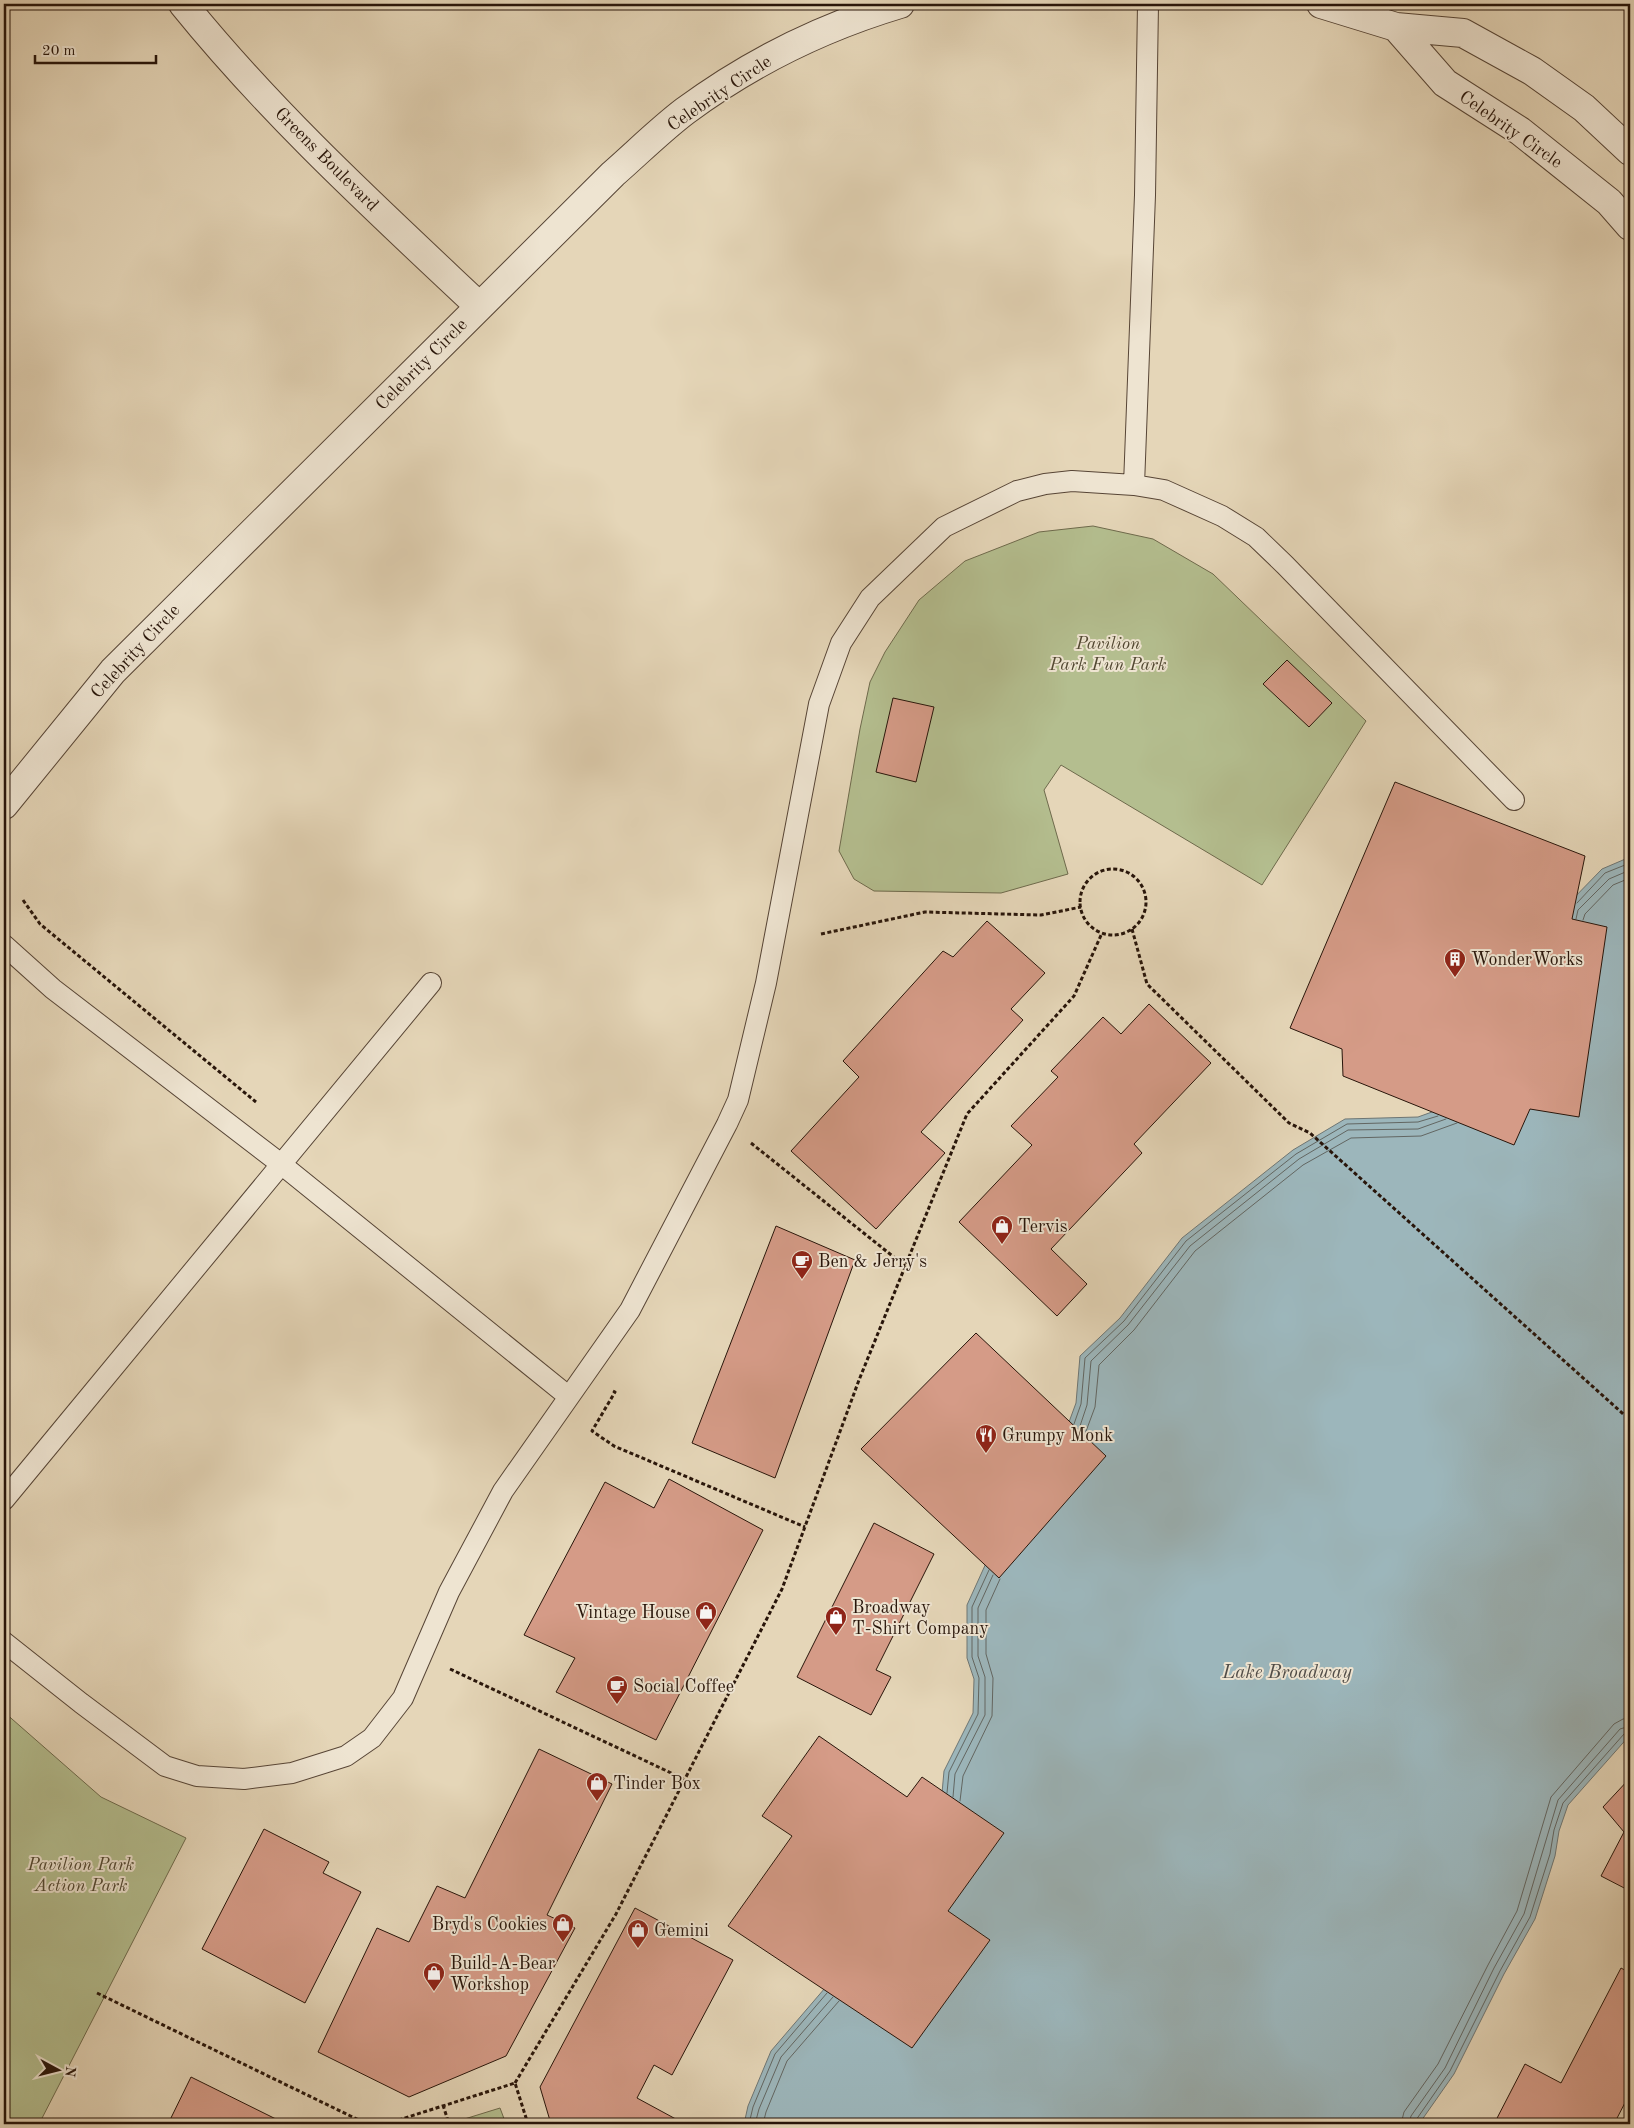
<svg xmlns="http://www.w3.org/2000/svg" width="1634" height="2128" viewBox="0 0 1634 2128" font-family="'Old Standard TT',serif">
	<style>
		.green { fill: #b4be8f; stroke: #6e6a4c }
		.water { fill: #9cb6bb; stroke: #6e7674 }
		.lines { fill: none; stroke-linecap: round; stroke-linejoin: round }
		.shore { stroke: #626662; stroke-width: 1 }
		.building { fill: #d59b87; stroke: #28150a }
		.service-casing { stroke: #574536; stroke-width: 22 }
		.minor-casing { stroke: #574536; stroke-width: 30 }
		.path { stroke: #28150a; stroke-width: 3; stroke-dasharray: 4 2.5; stroke-linecap: butt }
		.service { stroke: #eee4d1; stroke-width: 20 }
		.minor { stroke: #eee4d1; stroke-width: 28 }
		.labels { text-anchor: middle; stroke-width: 4; stroke-linejoin: round; paint-order: stroke }
		.street-label { font-size: 18px; fill: #28150a; stroke: #eee4d1 }
		.park-label { font-size: 18px; font-style: italic; fill: #524832; stroke: #eee4d1 }
		.poi-label { font-size: 18px; fill: #28150a; stroke: #eee4d1; text-anchor: start }
		.water-label { font-size: 19px; font-style: italic; fill: #514d48; stroke: #eee4d1 }
	</style>
	<rect width="100%" height="100%" fill="#e5d6b8"/>
	<filter id="stains"><feTurbulence type="fractalNoise" baseFrequency=".004" numOctaves="4"/><feColorMatrix values="0 0 0 0 .2 0 0 0 0 .09 0 0 0 0 .02 0 0 0 .5 -.17"/></filter>
	<radialGradient id="worn" r=".72"><stop offset=".6" stop-color="#630" stop-opacity="0"/><stop offset="1" stop-color="#630" stop-opacity=".3"/></radialGradient>
	<path class="green" d="M1093,526L1153,539L1213,574L1366,721L1262,885L1061,765L1044,790L1068,874L1001,893L874,891L854,879L839,851L860,729L870,682L885,652L919,600L965,561L1039,532Z
		M4,1712L101,1797L186,1838L39,2124L4,2121Z
		M500,2108L506,2124H459L458,2121Z"/>
	<path class="water" d="M1630,857V1735L1568,1805L1559,1831L1555,1856L1535,1919L1504,1974L1454,2074L1419,2124H744L748,2106L771,2051L837,1974L938,1837L944,1771L973,1713L974,1679L967,1658V1605L1002,1528L1055,1460L1076,1403L1080,1356L1120,1318L1182,1238L1293,1150L1345,1119L1418,1117L1496,1089L1567,905L1602,869Z"/>
	<g class="lines">
		<path class="shore" d="M1577,903L1605,873L1630,863
			M1576,919L1578,910L1609,879L1630,870
			M1583,920L1585,914L1613,885L1630,878
			M1074,1424L1081,1404L1085,1358L1124,1321L1186,1241L1296,1154L1347,1124L1418,1122L1438,1116
			M1079,1429L1087,1405L1091,1361L1128,1325L1190,1246L1299,1159L1348,1130L1418,1129L1446,1119
			M1085,1434L1095,1407L1099,1365L1134,1330L1195,1251L1303,1165L1351,1138L1421,1136L1457,1123
			M947,1793L949,1772L978,1714L979,1678L972,1657V1607L989,1570
			M953,1797L955,1774L985,1715V1677L978,1656V1608L993,1575
			M960,1801L963,1776L992,1716L993,1678L986,1654V1610L1000,1579
			M749,2124L753,2107L775,2054L827,1993
			M755,2124L759,2109L781,2057L833,1997
			M763,2124L766,2112L787,2061L839,2001
			M1401,2124L1404,2112L1438,2064L1488,1965L1517,1911L1551,1797L1614,1724L1623,1719L1630,1718
			M1409,2124L1411,2116L1445,2068L1494,1968L1524,1914L1558,1800L1620,1729L1630,1726
			M1415,2124L1416,2120L1450,2071L1500,1971L1530,1917L1550,1854L1554,1830L1563,1803L1624,1734L1630,1732"/>
	</g>
	<path class="building" d="M1287,660L1332,703L1309,727L1263,684Z
		M893,698L934,707L916,782L876,772Z
		M1395,782L1585,856L1572,919L1607,927L1579,1117L1530,1109L1514,1145L1343,1076L1342,1049L1290,1028Z
		M987,921L1045,973L1011,1009L1023,1020L921,1132L945,1153L876,1229L791,1151L859,1077L843,1061L943,951L953,957Z
		M1149,1004L1211,1063L1134,1144L1142,1153L1051,1249L1087,1284L1057,1316L959,1222L1032,1145L1011,1126L1058,1077L1051,1071L1103,1017L1121,1034Z
		M776,1226L855,1260L775,1478L692,1443Z
		M976,1333L1106,1456L999,1578L861,1449Z
		M669,1479L763,1530L656,1740L556,1692L575,1658L524,1635L605,1482L654,1508Z
		M874,1523L934,1554L876,1670L891,1677L871,1715L797,1677Z
		M819,1736L907,1797L922,1777L1004,1833L948,1911L990,1940L912,2048L728,1926L792,1836L762,1816Z
		M539,1749L612,1784L547,1915L575,1928L506,2056L409,2097L318,2052L377,1928L409,1942L437,1886L465,1898Z
		M1630,1778V1891L1601,1876L1624,1832L1603,1807Z
		M264,1829L329,1862L323,1873L361,1892L305,2003L202,1949Z
		M635,1908L733,1960L672,2075L654,2065L637,2098L685,2124H551L540,2087Z
		M1621,1968L1630,1973V2093L1614,2124H1494L1525,2064L1561,2083Z
		M191,2077L286,2124H168Z"/>
	<g class="lines">
		<g class="service-casing">
			<path id="service" d="M1134,485L1145,195L1148,4
				M4,945L53,989L281,1164L568,1396
				M4,1500L431,983
				M4,1642L81,1703L165,1766L197,1776L244,1779L292,1773L346,1756L372,1738L403,1698L449,1592L503,1491L630,1310L727,1124L738,1100L766,983L819,704L841,643L870,598L944,527L1017,491L1045,484L1072,481L1134,485L1164,490L1222,516L1256,537L1285,565L1514,800"/>
		</g>
		<g class="minor-casing">
			<path id="minor" d="M183,4C272,114 376,209 479,306
				M1321,4L1396,27L1463,33L1532,71L1584,108L1630,151
				M1396,27L1445,83L1520,131L1609,202L1630,226
				M4,805L113,671L613,174C637,153 660,130 685,111C750,63 823,27 900,4"/>
		</g>
		<path class="path" d="M1080 902a33 33 0 1 1 66 0a33 33 0 1 1-66 0Z
			M23,900L40,924L256,1102
			M1132,929L1147,984L1289,1123L1310,1133L1630,1420
			M821,934L925,912L1041,915L1081,907
			M751,1143L905,1266
			M613,1391L615,1392L592,1431L614,1446L805,1527
			M450,1669L684,1779
			M97,1993L367,2124
			M515,2083L616,1914L782,1589L859,1380L967,1114L1074,996L1102,933
			M443,2105L449,2124
			M386,2124L515,2083L528,2124"/>
		<use href="#service" class="service"/>
		<use href="#minor" class="minor"/>
	</g>
	<defs>
		<g id="building-pin" transform="scale(1.125)"><path d="M0 17L-7.5 6A9.5 9.5 0 1 1 7.5 6Z" fill="#8f2418" stroke="#eee4d1"/><path d="M-4-6H4V6H1V3H-1V6H-4ZM-2.5-4.3h1.7v1.8h-1.7ZM.8-4.3h1.7v1.8H.8ZM-2.5-1h1.7V.8h-1.7ZM.8-1h1.7V.8H.8Z" fill="#fff"/></g>
		<g id="shop-pin" transform="scale(1.125)"><path d="M0 17L-7.5 6A9.5 9.5 0 1 1 7.5 6Z" fill="#8f2418" stroke="#eee4d1"/><path d="M-5-2.5h2.3a2.7 3.5 0 0 1 5.4 0H5L5.5 6h-11ZM-1.5-2.5h3a1.5 2.3 0 0 0-3 0Z" fill="#fff"/></g>
		<g id="cafe-pin" transform="scale(1.125)"><path d="M0 17L-7.5 6A9.5 9.5 0 1 1 7.5 6Z" fill="#8f2418" stroke="#eee4d1"/><path d="M-5.5-4.5H6V0H3Q3 3.5 0 3.5H-2.5Q-5.5 3.5-5.5 0ZM3-3.2v2h1.7v-2ZM-6 4.5H4V6H-6Z" fill="#fff"/></g>
		<g id="restaurant-pin" transform="scale(1.125)"><path d="M0 17L-7.5 6A9.5 9.5 0 1 1 7.5 6Z" fill="#8f2418" stroke="#eee4d1"/><path d="M-5-6h1v4h1v-4h1v4h1v-4h1v5L-1.5 .5V6h-2V.5L-5-1ZM5-6V6H3V1.5H1.5Q1.5-4 5-6Z" fill="#fff"/></g>
	</defs>
	<g fill-rule="evenodd">
		<use href="#building-pin" x="1455" y="959"/>
		<use href="#shop-pin" x="1002" y="1226"/>
		<use href="#cafe-pin" x="802" y="1261"/>
		<use href="#restaurant-pin" x="986" y="1435"/>
		<use href="#shop-pin" x="706" y="1612"/>
		<use href="#shop-pin" x="836" y="1617"/>
		<use href="#cafe-pin" x="617" y="1686"/>
		<use href="#shop-pin" x="597" y="1783"/>
		<use href="#shop-pin" x="563" y="1924"/>
		<use href="#shop-pin" x="638" y="1930"/>
		<use href="#shop-pin" x="434" y="1973"/>
	</g>
	<g class="labels">
		<g class="street-label">
			<text transform="translate(719 93) rotate(-34)" y="6">Celebrity Circle</text>
			<text transform="translate(1511 129) rotate(35)" y="6">Celebrity Circle</text>
			<text transform="translate(327 159) rotate(45)" y="6">Greens Boulevard</text>
			<text transform="translate(421 364) rotate(-45)" y="6">Celebrity Circle</text>
			<text transform="translate(135 651) rotate(-47)" y="6">Celebrity Circle</text>
		</g>
		<g class="park-label">
			<text x="1108" y="649">Pavilion<tspan x="1108" dy="21">Park Fun Park</tspan></text>
			<text x="81" y="1870">Pavilion Park<tspan x="81" dy="21">Action Park</tspan></text>
		</g>
		<g class="poi-label">
			<text x="1471" y="965">WonderWorks</text>
			<text x="1018" y="1232">Tervis</text>
			<text x="818" y="1267">Ben &amp; Jerry's</text>
			<text x="1002" y="1441">Grumpy Monk</text>
			<text x="852" y="1613">Broadway<tspan x="852" dy="21">T-Shirt Company</tspan></text>
			<text x="690" y="1618" text-anchor="end">Vintage House</text>
			<text x="633" y="1692">Social Coffee</text>
			<text x="613" y="1789">Tinder Box</text>
			<text x="547" y="1930" text-anchor="end">Bryd's Cookies</text>
			<text x="654" y="1936">Gemini</text>
			<text x="450" y="1969">Build-A-Bear<tspan x="450" dy="21">Workshop</tspan></text>
		</g>
		<g class="water-label">
			<text x="1287" y="1678">Lake Broadway</text>
		</g>
	</g>
	<rect width="1634" height="2128" fill="none" stroke="#e5d6b8" stroke-width="20"/>
	<rect x="5" y="5" width="1624" height="2118" fill="none" stroke="#28150a" stroke-width="2.5"/>
	<rect x="10" y="10" width="1614" height="2108" fill="none" stroke="#28150a"/>
	<g transform="translate(58 2070) rotate(97)" stroke="#eee4d1" stroke-width="4" paint-order="stroke">
	<path d="M0-4L9 19L0 12L-9 19Z" fill="#28150a"/>
	<text y="-8" font-size="14" font-weight="bold" text-anchor="middle" fill="#28150a">N</text>
	</g>
	<path d="M35 55v8h121v-8" fill="none" stroke="#28150a" stroke-width="2.5"/>
	<text x="42" y="55" font-size="15" fill="#28150a" stroke="#eee4d1" stroke-width="4" paint-order="stroke">20 m</text>
	<rect width="100%" height="100%" filter="url(#stains)"/>
	<rect width="100%" height="100%" fill="url(#worn)"/>
</svg>
